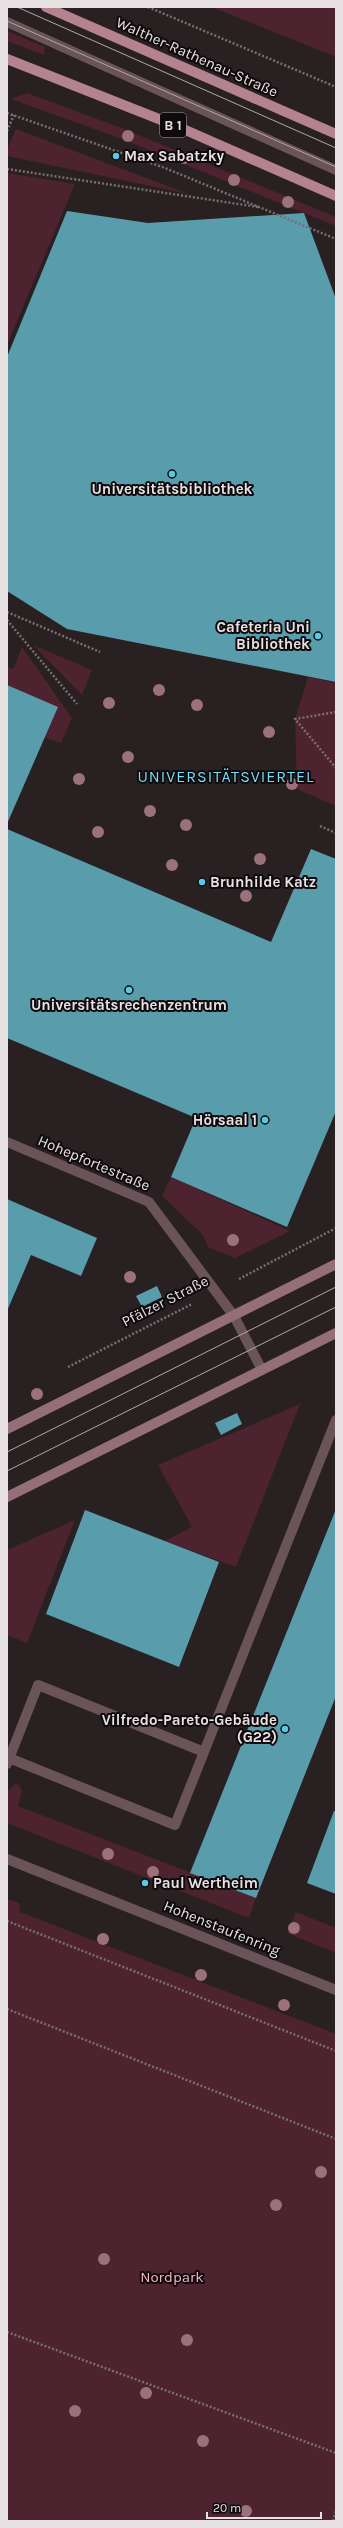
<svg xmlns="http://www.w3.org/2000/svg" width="343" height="2528" viewBox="0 0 343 2528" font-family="Karla,sans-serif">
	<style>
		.green { fill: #4c232f }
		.building { fill: #599dad }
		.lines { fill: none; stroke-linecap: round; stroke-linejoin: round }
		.path { stroke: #776f71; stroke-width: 2.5; stroke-dasharray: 2 2; stroke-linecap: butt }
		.lane { stroke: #6b5459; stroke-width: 10 }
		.street { stroke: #6b5459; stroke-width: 10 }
		.secondary { stroke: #946f77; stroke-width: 10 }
		.primary { stroke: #b4838f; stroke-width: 10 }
		.tram { stroke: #afa7a9; stroke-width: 1 }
		.tree { fill: #9b717b }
		.poi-dot { fill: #57c9e2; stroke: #0f0b0c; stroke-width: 1.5 }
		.labels { text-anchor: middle; stroke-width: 4; stroke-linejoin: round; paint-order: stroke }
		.shield { fill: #0f0b0c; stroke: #a7a1a2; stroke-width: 1 }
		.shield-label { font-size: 14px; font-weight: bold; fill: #e8e1e3 }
		.street-label { font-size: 15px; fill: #e8e1e3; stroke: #0f0b0c }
		.poi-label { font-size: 15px; font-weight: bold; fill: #e8e1e3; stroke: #0f0b0c; text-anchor: start }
		.park-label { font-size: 15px; fill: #f8b3c4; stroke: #0f0b0c }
		.neighbourhood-label { font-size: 16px; letter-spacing: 1px; fill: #77dcf4; stroke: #0f0b0c }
	</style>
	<rect width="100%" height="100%" fill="#292022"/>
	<path class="green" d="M212,7H336V57Z
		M7,31L45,47L44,55L7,41Z
		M27,93L124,129L336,217V226L122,139L11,99Z
		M16,129L189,194L7,156V149Z
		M7,173L75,184L7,345Z
		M33,645L92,670L82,695Z
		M22,647L72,718L61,743L44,737L7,685V666L13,669Z
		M308,677L336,683V806L297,789L295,719Z
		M171,1177L290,1231L235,1258L208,1247L203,1235L162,1196Z
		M300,1404L236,1567L165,1541L192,1527L158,1465Z
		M75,1520L27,1643L7,1635V1550Z
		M15,1784L19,1785L22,1791L18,1806L256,1898L249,1918L7,1823V1792Z
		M7,1899L19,1903L20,1912L336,2034V2521H7Z
		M296,1912L336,1928V1953L287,1933Z"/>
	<path class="building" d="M67,211L148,223L304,213L336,299V682L67,629L7,591V357Z
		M7,685L58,707L7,824Z
		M7,829L271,942L311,849L336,859V1111L287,1227L171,1177L196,1118L7,1038Z
		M7,1199L97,1238L81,1276L31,1255L7,1311Z
		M157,1286L162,1297L142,1307L136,1296Z
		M237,1413L242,1424L221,1435L215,1423Z
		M336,1509V1696L256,1898L190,1873Z
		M85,1510L219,1562L179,1667L46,1614Z
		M334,1811H336V1894L307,1883Z"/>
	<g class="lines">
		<path class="path" d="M148,7L336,87
			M7,113L165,168L336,239
			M7,131L14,115
			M7,169L258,207
			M7,612L100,652
			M7,620L77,704
			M336,712L295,719L336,768
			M320,826L336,833
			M239,1279L336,1228
			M68,1367L192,1304
			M7,1921L336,2051
			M7,2009L336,2139
			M7,2332L336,2453
			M333,2521L336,2511"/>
		<path class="lane" d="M7,22L336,170
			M204,1752L336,1420
			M7,1764L38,1685L204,1752L175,1825L9,1758"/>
		<path class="street" d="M7,1142L149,1202L234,1316L262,1370
			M7,1859L336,1990"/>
		<path class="secondary" d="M7,1429L336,1264
			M7,1497L336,1333"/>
		<path class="primary" d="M46,7L336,134
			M7,59L174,125L336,196"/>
		<path class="tram" d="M17,7L336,148
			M7,21L336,167
			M7,1452L336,1287
			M7,1471L336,1307"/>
	</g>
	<g class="tree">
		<circle cx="128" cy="136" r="6"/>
		<circle cx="184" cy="158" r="6"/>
		<circle cx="234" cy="180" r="6"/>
		<circle cx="288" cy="202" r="6"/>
		<circle cx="159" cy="690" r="6"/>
		<circle cx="109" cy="703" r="6"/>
		<circle cx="197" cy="705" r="6"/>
		<circle cx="269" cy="732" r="6"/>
		<circle cx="128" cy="757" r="6"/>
		<circle cx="79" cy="779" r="6"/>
		<circle cx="292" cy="784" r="6"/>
		<circle cx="150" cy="811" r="6"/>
		<circle cx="186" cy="825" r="6"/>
		<circle cx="98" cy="832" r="6"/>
		<circle cx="260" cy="859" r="6"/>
		<circle cx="172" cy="865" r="6"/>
		<circle cx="246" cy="896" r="6"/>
		<circle cx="233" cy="1240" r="6"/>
		<circle cx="130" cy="1277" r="6"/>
		<circle cx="37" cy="1394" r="6"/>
		<circle cx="108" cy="1854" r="6"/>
		<circle cx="153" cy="1872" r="6"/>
		<circle cx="294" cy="1928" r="6"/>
		<circle cx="103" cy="1939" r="6"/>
		<circle cx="201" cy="1975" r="6"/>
		<circle cx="284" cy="2005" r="6"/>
		<circle cx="321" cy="2172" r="6"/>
		<circle cx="276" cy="2205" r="6"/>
		<circle cx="104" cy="2259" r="6"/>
		<circle cx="187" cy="2340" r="6"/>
		<circle cx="146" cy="2393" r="6"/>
		<circle cx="75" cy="2411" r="6"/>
		<circle cx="203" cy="2441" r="6"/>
		<circle cx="246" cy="2511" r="6"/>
	</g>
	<g class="poi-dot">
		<circle cx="116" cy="156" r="4"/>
		<circle cx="172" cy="474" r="4"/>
		<circle cx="318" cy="636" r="4"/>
		<circle cx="202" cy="882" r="4"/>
		<circle cx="129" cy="990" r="4"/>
		<circle cx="265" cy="1120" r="4"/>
		<circle cx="285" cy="1729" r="4"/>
		<circle cx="145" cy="1883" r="4"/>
	</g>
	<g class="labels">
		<rect class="shield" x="160" y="113" width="26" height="24" rx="3"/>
		<g class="shield-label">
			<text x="173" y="130">B 1</text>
		</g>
		<g class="street-label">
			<text transform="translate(197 57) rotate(24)" y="5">Walther-Rathenau-Straße</text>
			<text transform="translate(94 1163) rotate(23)" y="5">Hohepfortestraße</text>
			<text transform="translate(165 1301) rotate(-27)" y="5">Pfälzer Straße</text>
			<text transform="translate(222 1928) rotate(22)" y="5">Hohenstaufenring</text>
		</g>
		<g class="poi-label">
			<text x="124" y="161">Max Sabatzky</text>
			<text x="172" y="494" text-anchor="middle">Universitätsbibliothek</text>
			<text x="310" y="632" text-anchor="end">Cafeteria Uni<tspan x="310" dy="17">Bibliothek</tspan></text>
			<text x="210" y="887">Brunhilde Katz</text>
			<text x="129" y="1010" text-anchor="middle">Universitätsrechenzentrum</text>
			<text x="257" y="1125" text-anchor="end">Hörsaal 1</text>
			<text x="277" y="1725" text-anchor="end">Vilfredo-Pareto-Gebäude<tspan x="277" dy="17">(G22)</tspan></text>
			<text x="153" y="1888">Paul Wertheim</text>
		</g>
		<g class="park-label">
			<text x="172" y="2282">Nordpark</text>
		</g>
		<g class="neighbourhood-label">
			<text x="226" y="782">UNIVERSITÄTSVIERTEL</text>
		</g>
	</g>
	<rect width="343" height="2528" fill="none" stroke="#e8e1e3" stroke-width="16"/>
	<path d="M207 2512v6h114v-6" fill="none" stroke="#e8e1e3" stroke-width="2"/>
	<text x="213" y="2512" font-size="12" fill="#e8e1e3" stroke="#0f0b0c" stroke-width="3" paint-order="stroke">20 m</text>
</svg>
